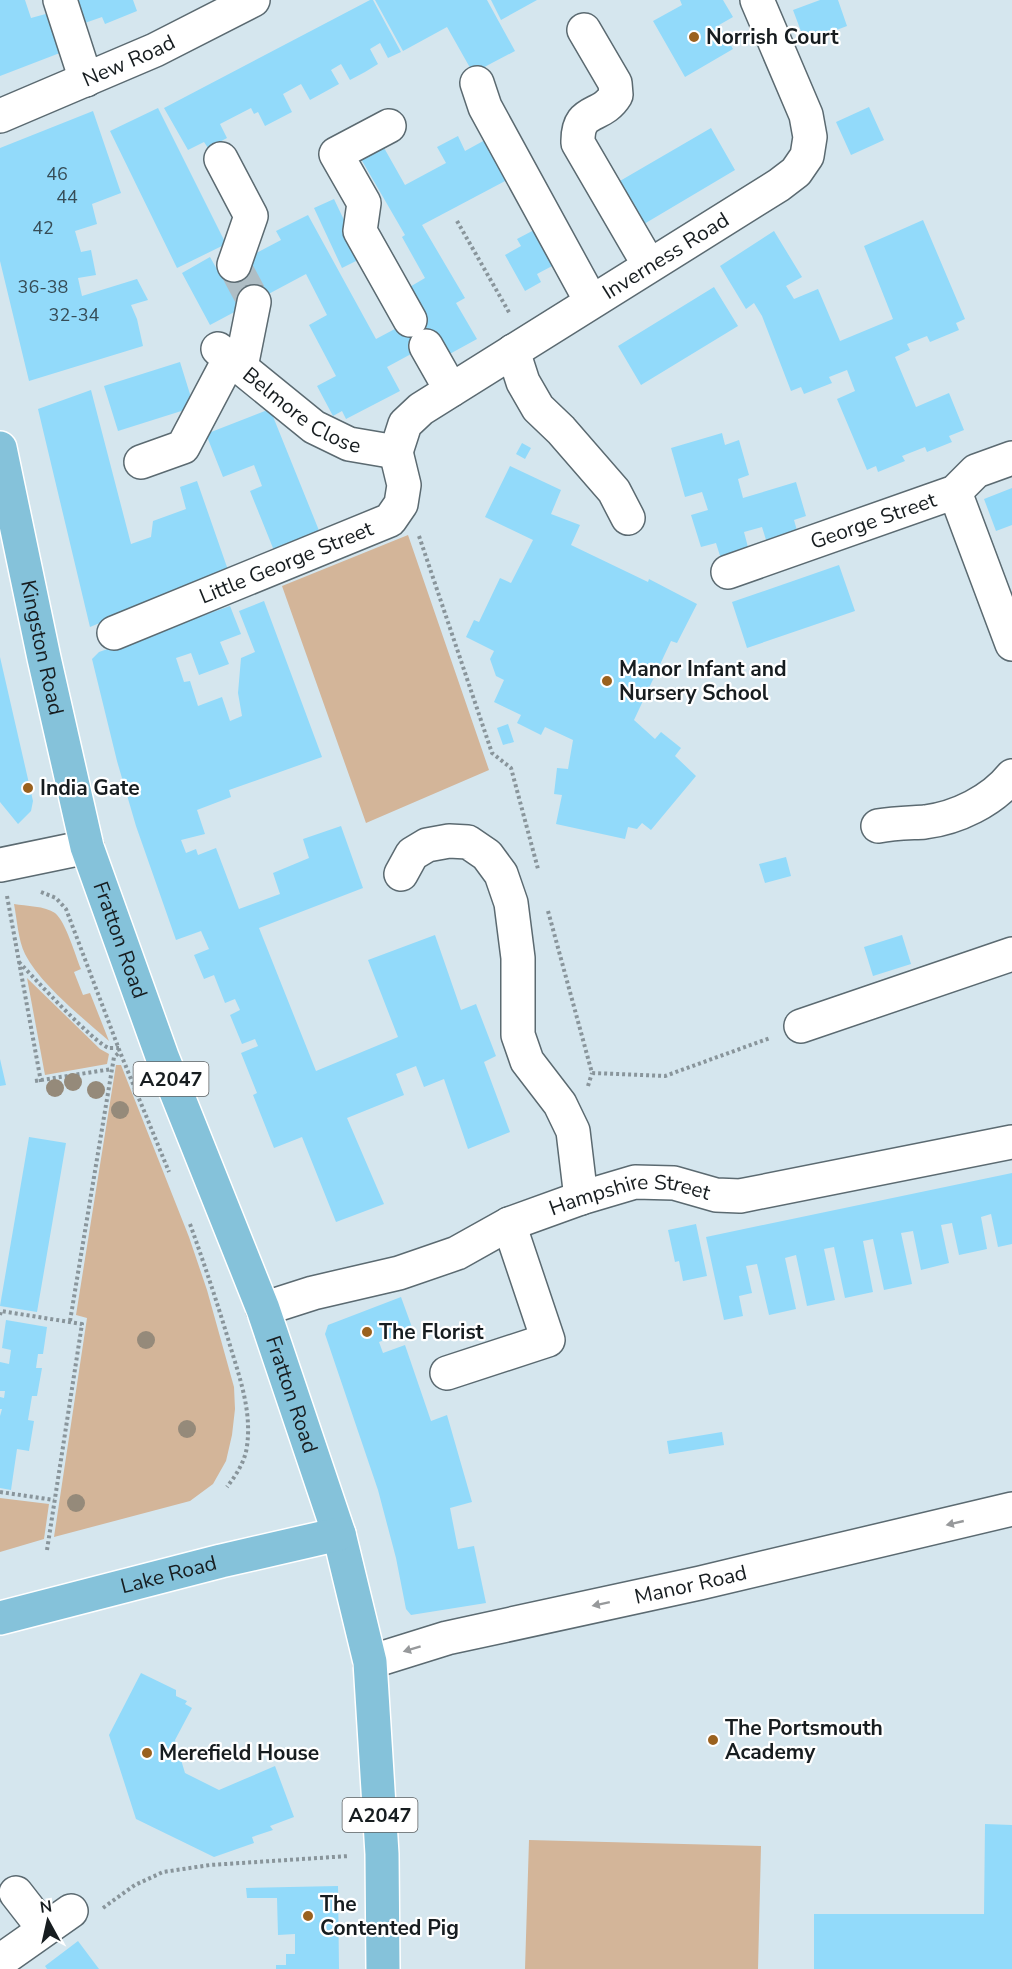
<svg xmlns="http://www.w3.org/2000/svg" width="1012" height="1969" viewBox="0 0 1012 1969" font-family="'Nunito Sans',sans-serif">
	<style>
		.green { fill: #d3b599 }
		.building { fill: #92dafa }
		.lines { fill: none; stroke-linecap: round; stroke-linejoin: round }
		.minor-tunnel { stroke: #afbec5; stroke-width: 33; stroke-dasharray: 33 16; stroke-linecap: butt }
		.minor-casing { stroke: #5b6a71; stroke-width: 36 }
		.major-casing { stroke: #fff; stroke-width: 36 }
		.path { stroke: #89959b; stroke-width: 4; stroke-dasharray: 3 3; stroke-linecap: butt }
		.minor { stroke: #fff; stroke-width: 33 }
		.major { stroke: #85c2da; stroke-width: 33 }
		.tree { fill: #958a7a }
		.oneway { fill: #97999b }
		.poi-dot { fill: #9a611e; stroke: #fff; stroke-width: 2 }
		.labels { text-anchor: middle; stroke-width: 4.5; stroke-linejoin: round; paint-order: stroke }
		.number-label { font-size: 18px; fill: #364c56 }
		.shield { fill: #fff; stroke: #5d6163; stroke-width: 1.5 }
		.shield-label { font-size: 20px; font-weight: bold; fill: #171d20 }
		.poi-label { font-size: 21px; font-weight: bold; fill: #171d20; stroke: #fff; text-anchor: start }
		.street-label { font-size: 21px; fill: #171d20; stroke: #fff }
	</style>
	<rect width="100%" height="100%" fill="#d5e6ee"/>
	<path class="green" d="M408,535L489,770L366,823L282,586Z
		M14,904C26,906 45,906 55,913C66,922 75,955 81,969L74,972L83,995L90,993L109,1041C83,1018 41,985 25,954C18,940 17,919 14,904Z
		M27,978L100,1049L109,1054L107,1064L45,1075Z
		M116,1065H121L189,1237L207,1290L234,1387L235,1409L232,1435L226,1461L213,1484L190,1501L54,1537L87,1318L76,1315Z
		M0,1498L49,1504L44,1539L0,1552Z
		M529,1840L761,1846L758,1969H525Z"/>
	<path class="building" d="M0,0H25L31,18L53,12L65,51L0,76Z
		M72,0H133L137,11L105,24L102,17L82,24Z
		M370,0H373L401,52L388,58L380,43L370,49L378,64L365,72L350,80L341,64L331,70L339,84L310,100L301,84L283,94L292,112L265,126L258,112L254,114L251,108L220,124L227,138L208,148L204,142L188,150L164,108Z
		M375,0H487L515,51L473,73L447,27L403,51Z
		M491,0H537L501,20Z
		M680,0H723L733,17L719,25L733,49L685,77L653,21L682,5Z
		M820,0H838L847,26L805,42L793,10Z
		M869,107L884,140L851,155L836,122Z
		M158,108L226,244L177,268L110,131Z
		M93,111L121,193L92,204L97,224L75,231L81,252L91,250L96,275L78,278L82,296L137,279L148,300L131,305L137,319L143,346L29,381L0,261V148Z
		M711,128L735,170L639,227L613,185Z
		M458,136L465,151L485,140L507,180L422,225L465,298L456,303L477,339L446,356L437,340L387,367L400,391L346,419L342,411L333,416L317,386L336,376L309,325L327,315L306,274L210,325L182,273L210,257L219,273L281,240L276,231L308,215L376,339L423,314L408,288L425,278L402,237L405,235L361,159L383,146L405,185L446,163L437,147Z
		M334,199L362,258L342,268L314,208Z
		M923,220L965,319L956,323L959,330L930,342L927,336L907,344L910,350L895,357L916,407L949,393L964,430L949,436L952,442L927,452L925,447L902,456L905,461L878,472L876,466L867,470L837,399L855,391L847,370L829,377L832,383L804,394L801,387L791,391L762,316L754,303L746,309L720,266L774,231L802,277L786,286L794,299L818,289L840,341L893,319L864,246Z
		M534,230L554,265L537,274L541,282L525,291L505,255L521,246L517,239Z
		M714,287L738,326L641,385L618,346Z
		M180,362L194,407L118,431L104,386Z
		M91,390L131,544L151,537L153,521L186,509L180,487L197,481L228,570L90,627L38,409Z
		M270,409L320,533L275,553L250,491L262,486L254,465L223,477L206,434Z
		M722,433L725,445L739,440L749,475L738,479L743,498L796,482L806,516L794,520L798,534L767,543L762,527L744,532L749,551L721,559L716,543L701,547L691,515L708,510L702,492L685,497L671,448Z
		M522,443L531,448L525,459L516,454Z
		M510,466L561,490L551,514L580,525L571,545L648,582L649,579L697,604L677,643L671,641L634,720L655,739L661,732L681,748L675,756L696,776L651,830L642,823L637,829L628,827L625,839L556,824L562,795L554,794L557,768L568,769L573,740L545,727L541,735L517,723L521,715L494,702L504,680L496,676L490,659L494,651L466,637L474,620L479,622L500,578L511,583L533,540L485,517Z
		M1012,488V525L996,531L984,499Z
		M839,565L855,611L747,648L732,602Z
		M264,601L322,757L229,790L231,797L197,810L205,834L181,840L186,853L196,849L198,855L216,848L239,909L280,894L273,873L309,858L303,839L341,826L363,888L259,928L316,1071L398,1037L368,960L435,935L461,1010L476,1004L496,1056L484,1062L510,1132L468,1149L444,1079L424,1087L416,1066L396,1074L404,1095L347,1118L384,1204L336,1222L302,1137L274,1148L253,1095L257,1093L241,1053L258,1046L255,1039L242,1044L230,1015L240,1010L235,999L225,1003L214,975L204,979L194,955L209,949L201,931L176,940L136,826L117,761L92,659L99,652L230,606L241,634L220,642L229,664L199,675L191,653L176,658L184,682L190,681L198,706L222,697L230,721L242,716L238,693L241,658L255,652L239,611Z
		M0,657L33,801L31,811L18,824L0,802Z
		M508,724L514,742L503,745L497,728Z
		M786,857L791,876L765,883L759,864Z
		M902,935L911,964L873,976L864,947Z
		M0,1059L6,1085L0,1086Z
		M29,1137L66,1143L37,1312L0,1306Z
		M1012,1173V1244L998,1247L991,1214L981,1217L987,1249L959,1255L952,1223L941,1225L949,1263L921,1270L913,1231L901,1233L912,1284L884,1290L873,1239L863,1241L873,1292L845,1298L834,1247L824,1249L835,1300L807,1306L796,1255L785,1258L796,1309L769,1315L757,1264L746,1266L752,1293L739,1296L743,1316L724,1320L706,1237Z
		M696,1224L707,1276L683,1281L679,1261L675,1262L668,1230Z
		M401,1297L413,1330L379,1342L383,1353L405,1345L431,1421L447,1415L472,1502L450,1508L458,1549L474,1546L486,1603L411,1615L406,1609L396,1558L378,1490L325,1334L328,1325Z
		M6,1320L47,1327L43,1354H38L36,1368H42L37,1396H32L28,1420L34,1421L29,1451L17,1449L11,1490L0,1488V1416L2,1409H0V1397L4,1398L5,1391H0V1362L9,1364L11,1350L2,1348Z
		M722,1432L724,1445L669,1454L667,1441Z
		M141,1673L176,1690V1696L187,1701L185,1704L192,1708L175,1740L185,1773L219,1790L275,1766L294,1817L270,1826L273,1830L252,1837L254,1843L214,1857L136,1819L109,1735Z
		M985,1824L1012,1825V1969H814V1914H984Z
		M338,1886L339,1969H276V1965H286V1954H295V1934L278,1935L277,1898H247L246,1888Z
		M78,1941L99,1969H47L45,1966Z"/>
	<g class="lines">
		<path class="minor-tunnel" d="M234,265L254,302"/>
		<g class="minor-casing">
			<g id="minor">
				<path d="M60,0L86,80"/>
				<path d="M584,30L615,83L616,95C601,120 577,106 578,143L649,265"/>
				<path d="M477,83L485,107L591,301"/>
				<path id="s1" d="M0,116L155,50L253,0"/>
				<path d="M389,126L336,154L364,203L360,231L410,320"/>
				<path d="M221,159L251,216L234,265"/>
				<path d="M426,346L451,390"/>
				<path id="s2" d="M218,349L314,427L349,444L396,452"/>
				<path d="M513,351L523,382L538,408L561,430L614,491L628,518"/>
				<path d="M241,367L254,302"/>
				<path id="s3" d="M396,452L405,424L421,409L779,185L796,172L807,156L810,137L806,115L757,0"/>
				<path d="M141,462L183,447L230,358"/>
				<path d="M955,492L1012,644"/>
				<path id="s4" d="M728,572L955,492L976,471L1012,458"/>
				<path id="s5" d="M114,633L390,520L401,504L404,485L396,452"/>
				<path d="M878,826C894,823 909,823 925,822C957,818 992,801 1012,776"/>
				<path d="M0,865L87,847"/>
				<path d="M401,874L412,854L427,845L449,841L468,842L487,855L501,874L511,903L518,958V1035L527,1061L560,1104L573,1131L581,1198"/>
				<path d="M801,1026L1012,954"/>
				<path id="s6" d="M263,1309L313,1293L399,1273L457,1253L509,1224L581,1198L635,1182L674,1183L716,1195L740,1196L1012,1142"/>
				<path d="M447,1373L548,1340L509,1224"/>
				<path id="s7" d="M370,1662L447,1638L700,1583L1012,1509"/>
				<path d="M16,1893L44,1929"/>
				<path d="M0,1961L71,1911"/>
			</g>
		</g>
		<g class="major-casing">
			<g id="major">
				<path id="s8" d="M0,448L44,658L87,847L163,1059L263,1309L339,1534L370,1662L382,1854L383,1969"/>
				<path id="s9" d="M0,1618L221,1561L339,1534"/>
			</g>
		</g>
		<path class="path" d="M457,221L510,314
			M419,536L492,753L511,768L538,869
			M41,892L56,898L66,909L120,1052L169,1172
			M7,896L41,1082
			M548,911L592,1073L665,1076L770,1038
			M19,962C33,977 95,1044 109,1048C110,1048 118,1048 119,1048
			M35,1081L112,1069
			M588,1086L592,1073
			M190,1224C204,1263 217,1302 229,1342C239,1376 252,1410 247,1446C245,1462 236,1475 227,1487
			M0,1315L1,1311L82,1324L47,1550
			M70,1321L114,1057L120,1052
			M0,1492L54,1500
			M103,1908L135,1885L163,1872L210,1865L349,1856"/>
		<use href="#minor" class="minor"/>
		<use href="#major" class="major"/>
	</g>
	<g class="tree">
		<circle cx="73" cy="1082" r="9"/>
		<circle cx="55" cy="1088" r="9"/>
		<circle cx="96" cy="1090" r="9"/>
		<circle cx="120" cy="1110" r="9"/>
		<circle cx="146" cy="1340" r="9"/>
		<circle cx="187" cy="1429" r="9"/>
		<circle cx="76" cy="1503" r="9"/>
	</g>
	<defs><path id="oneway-solid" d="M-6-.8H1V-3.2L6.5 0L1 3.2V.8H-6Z" transform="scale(1.5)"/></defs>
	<g class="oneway">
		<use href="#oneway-solid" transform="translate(955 1523) rotate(167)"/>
		<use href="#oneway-solid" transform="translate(601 1604) rotate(168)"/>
		<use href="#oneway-solid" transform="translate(412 1649) rotate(163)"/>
	</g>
	<g class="poi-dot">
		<circle cx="694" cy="37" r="6"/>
		<circle cx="607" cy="681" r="6"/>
		<circle cx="28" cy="788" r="6"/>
		<circle cx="367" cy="1332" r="6"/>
		<circle cx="713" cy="1740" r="6"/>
		<circle cx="147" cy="1753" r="6"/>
		<circle cx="308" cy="1916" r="6"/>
	</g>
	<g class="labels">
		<g class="number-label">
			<text x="57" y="180">46</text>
			<text x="67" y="203">44</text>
			<text x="43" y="234">42</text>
			<text x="43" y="293">36-38</text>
			<text x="74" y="321">32-34</text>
		</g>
		<g class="shield">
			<rect x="133.5" y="1062" width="75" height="34" rx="4.5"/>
			<rect x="342.5" y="1798" width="75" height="34" rx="4.5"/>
		</g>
		<g class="shield-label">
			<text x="171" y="1086">A2047</text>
			<text x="380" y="1822">A2047</text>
		</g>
		<g class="poi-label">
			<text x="706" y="44">Norrish Court</text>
			<text x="619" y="676">Manor Infant and<tspan x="619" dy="24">Nursery School</tspan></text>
			<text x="40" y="795">India Gate</text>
			<text x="379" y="1339">The Florist</text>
			<text x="725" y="1735">The Portsmouth<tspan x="725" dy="24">Academy</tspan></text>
			<text x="159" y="1760">Merefield House</text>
			<text x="320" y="1911">The<tspan x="320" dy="24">Contented Pig</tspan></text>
		</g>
		<g class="street-label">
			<text dy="7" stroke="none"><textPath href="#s1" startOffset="140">New Road</textPath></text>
			<text dy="7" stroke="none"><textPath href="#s3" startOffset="340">Inverness Road</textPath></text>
			<text dy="7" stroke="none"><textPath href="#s2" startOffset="105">Belmore Close</textPath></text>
			<text dy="7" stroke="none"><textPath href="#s4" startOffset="154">George Street</textPath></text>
			<text dy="7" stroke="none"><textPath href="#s5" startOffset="186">Little George Street</textPath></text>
			<text dy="7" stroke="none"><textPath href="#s8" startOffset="204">Kingston Road</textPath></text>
			<text dy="7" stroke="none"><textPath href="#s8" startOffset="507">Fratton Road</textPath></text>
			<text dy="7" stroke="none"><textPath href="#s6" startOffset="388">Hampshire Street</textPath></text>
			<text dy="7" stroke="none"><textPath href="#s8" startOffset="993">Fratton Road</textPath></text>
			<text dy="7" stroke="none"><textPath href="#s9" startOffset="174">Lake Road</textPath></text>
			<text dy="7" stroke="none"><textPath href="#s7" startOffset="330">Manor Road</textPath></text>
		</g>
	</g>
	<g transform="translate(48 1921) rotate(352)" stroke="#ffffff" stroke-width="4.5" paint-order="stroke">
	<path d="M0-4.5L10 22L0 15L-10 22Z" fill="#171d20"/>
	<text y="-9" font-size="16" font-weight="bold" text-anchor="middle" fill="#171d20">N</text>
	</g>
</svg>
